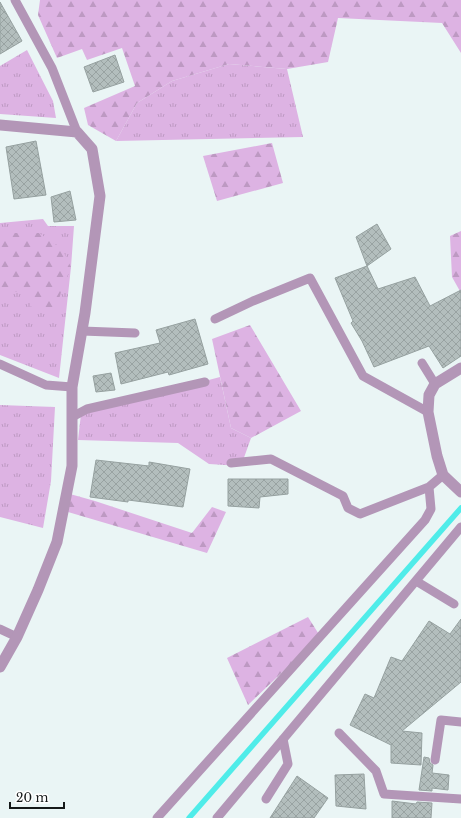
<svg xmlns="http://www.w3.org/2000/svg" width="461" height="818" viewBox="0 0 461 818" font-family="'Libre Baskerville',serif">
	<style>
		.grass { fill: url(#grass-tufts) }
		.forest { fill: url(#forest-firs) }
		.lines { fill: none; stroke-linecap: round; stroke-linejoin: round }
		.stream { stroke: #4fece9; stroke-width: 5.5 }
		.building { fill: url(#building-cross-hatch); stroke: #96a1a0 }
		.service { stroke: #b396b7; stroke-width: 9 }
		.minor { stroke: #b396b7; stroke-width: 11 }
	</style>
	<defs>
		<pattern id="grass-tufts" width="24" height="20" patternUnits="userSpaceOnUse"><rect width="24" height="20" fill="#ddb3e3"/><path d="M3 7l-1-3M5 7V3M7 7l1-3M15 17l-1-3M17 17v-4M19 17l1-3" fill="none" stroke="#bd99c2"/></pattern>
		<pattern id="forest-firs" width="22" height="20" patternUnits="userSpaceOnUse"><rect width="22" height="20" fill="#ddb3e3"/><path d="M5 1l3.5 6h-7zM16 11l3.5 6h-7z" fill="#bd99c2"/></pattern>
		<pattern id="building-cross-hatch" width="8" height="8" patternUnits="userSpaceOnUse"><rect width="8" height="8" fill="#b3bebd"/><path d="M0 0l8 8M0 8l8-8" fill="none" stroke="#99a3a2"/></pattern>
	</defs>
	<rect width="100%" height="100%" fill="#eaf5f5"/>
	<path class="grass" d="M27,50L53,101L56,118L0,114V66Z
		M229,64L287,69L303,137L116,141L137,103L172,81Z
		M43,219L48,226H74L71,267L59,378L0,355V223Z
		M220,377L231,428L251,438L241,466L209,464L178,443L78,440L81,414Z
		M0,405L55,407L51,481L43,528L0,517Z"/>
	<path class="forest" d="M40,0H461V53L442,23L338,18L328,62L287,69L229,64L172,81L137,103L116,141L88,125L84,108L135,86L122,48L87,60L82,49L57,58L38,15Z
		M272,143L283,183L217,201L203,156Z
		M461,231V293L452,277L450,236Z
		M12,233H39L62,249L71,267L61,292L54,318L32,308L25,293L0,290V239Z
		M250,325L301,411L251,438L231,428L212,339Z
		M70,494L95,501L192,533L212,507L226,512L207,553L68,512Z
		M308,617L320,636L248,705L227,658Z"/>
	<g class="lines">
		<path class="stream" d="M189,818L461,508"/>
	</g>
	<path class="building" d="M0,2L22,41L0,54Z
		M115,55L124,82L93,92L84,67Z
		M36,141L46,195L14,199L6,147Z
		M70,191L76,220L54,222L51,197Z
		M377,224L391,249L367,266L356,237Z
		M367,266L378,289L415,277L430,306L461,290V356L443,368L429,346L374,367L362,341L351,323L353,321L335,278Z
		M195,319L208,364L169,375L168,372L121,384L115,353L160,343L156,330Z
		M111,373L115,390L96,392L93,376Z
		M96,460L149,466V462L190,469L183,507L128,500V502L90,497Z
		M228,479H288V494L260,497L259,508L228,506Z
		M461,619V682L402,731L422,733L421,765L391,763V745L350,725L365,694L374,698L391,657L402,661L429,621L450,634Z
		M424,757L429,758L430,763L433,765L432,773L449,775L448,790L432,788V791L419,790Z
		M364,774L366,809L336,806L335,775Z
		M297,776L328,798L314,818H270Z
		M392,801L416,804L417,802L432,803L431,818H392Z"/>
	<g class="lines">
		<path class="service" d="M15,0L52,68L77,132
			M215,319L253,301L310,278L363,376L428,412
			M82,331L135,333
			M422,363L435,384
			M0,364L46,385L72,387
			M72,417L87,409L205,382
			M231,463L271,459L343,496L348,508L360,514L429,487L443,475
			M416,581L454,604
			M0,629L17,637
			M339,733L376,771L384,794L461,799
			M435,760L441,720L461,722
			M266,799L288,764L283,739
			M157,818L425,520L431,509L429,487
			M217,818L461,527"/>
		<path class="minor" d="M0,125L77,132L92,149L100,196L85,313L72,387V466L57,542L38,590L17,637L0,667
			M461,368L435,384L429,395L428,412L437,456L443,475L461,492"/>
	</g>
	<path d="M10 802v6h54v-6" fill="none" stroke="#151919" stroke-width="2"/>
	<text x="16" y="802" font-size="12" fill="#151919" stroke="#ffffff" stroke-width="3" paint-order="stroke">20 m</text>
</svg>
